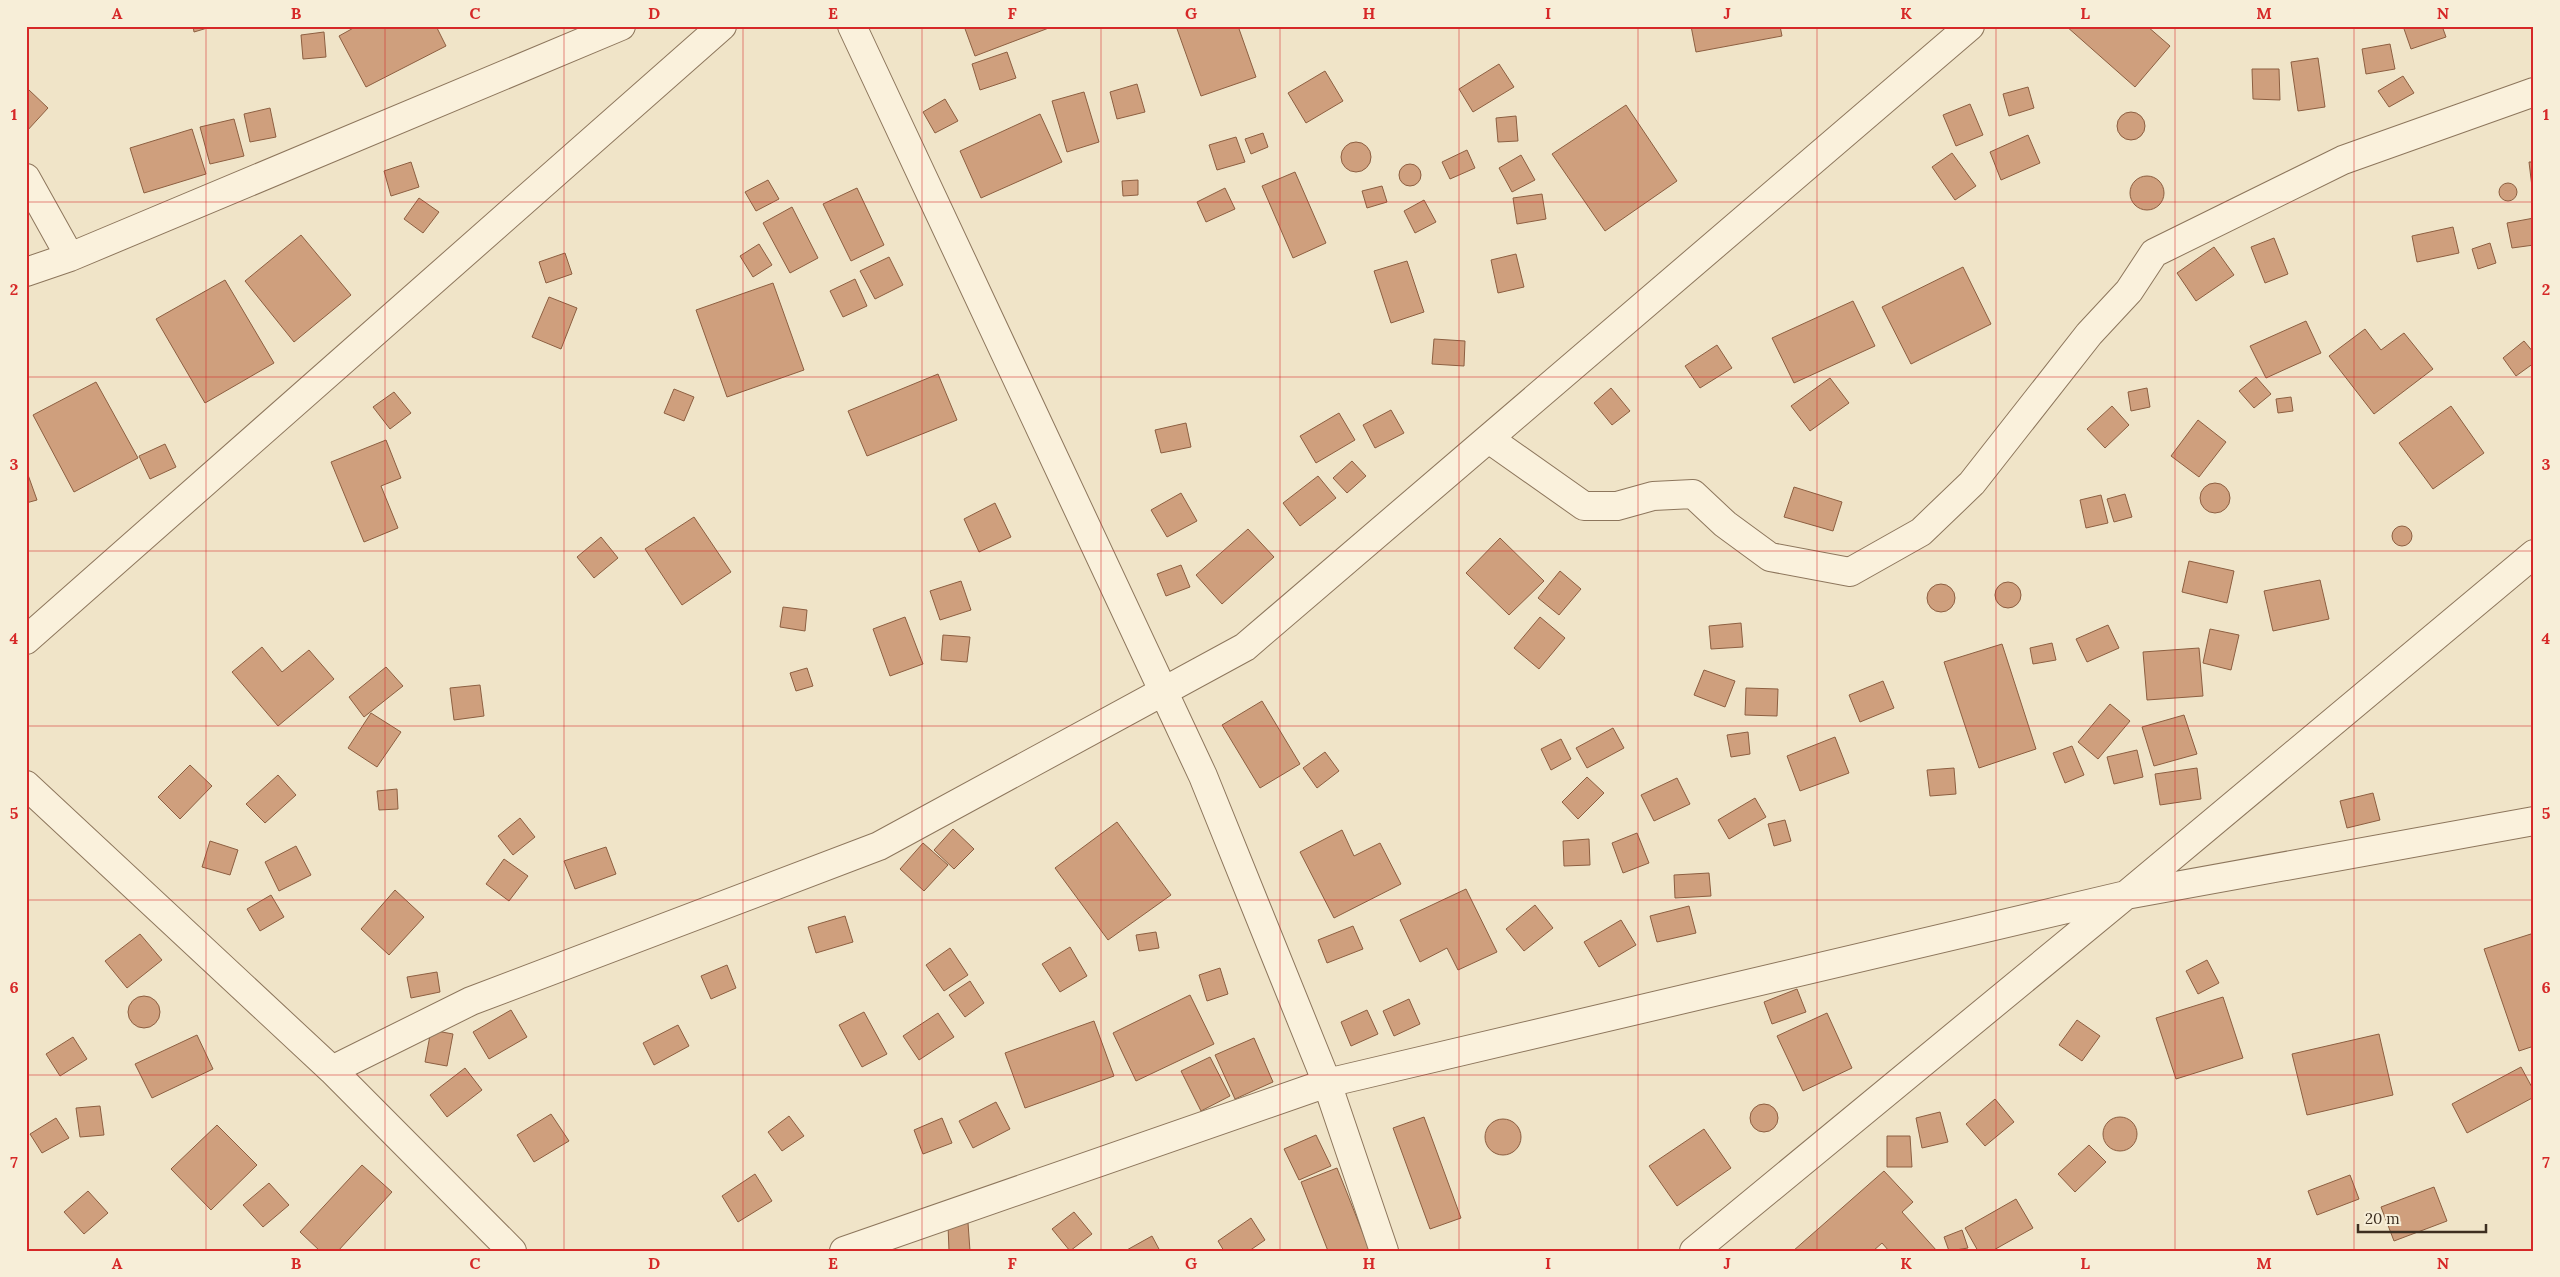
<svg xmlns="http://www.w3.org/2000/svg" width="2560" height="1277" viewBox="0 0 2560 1277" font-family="Lora,serif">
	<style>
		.building { fill: #cf9f7d; stroke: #8d5f41 }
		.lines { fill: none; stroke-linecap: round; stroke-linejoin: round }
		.minor-casing { stroke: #8d765c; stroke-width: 30 }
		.minor { stroke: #faf1dc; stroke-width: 28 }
		.grid { fill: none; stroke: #d62828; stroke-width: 1; stroke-opacity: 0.55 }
		.neatline { fill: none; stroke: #d62828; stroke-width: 2 }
		.grid-label { font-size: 16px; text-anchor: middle; font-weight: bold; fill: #d62828 }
	</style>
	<rect width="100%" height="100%" fill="#f0e4c8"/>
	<path class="building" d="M193,26H214L194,32Z
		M357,26H436L446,46L366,87L339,36Z
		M964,26H1054L975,56Z
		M1176,26H1238L1256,77L1201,96Z
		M1691,26H1780L1782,36L1696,52Z
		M2066,26H2147L2170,46L2135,87Z
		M2403,26H2442L2446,37L2411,49Z
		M324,32L326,57L303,59L301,35Z
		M2390,44L2395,69L2366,74L2362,49Z
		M1007,52L1016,78L980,90L972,64Z
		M2318,58L2325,107L2298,111L2291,62Z
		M1499,64L1514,87L1473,112L1459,89Z
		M2252,69H2279L2280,100L2253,99Z
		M1325,71L1343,101L1306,123L1288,93Z
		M2403,76L2414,93L2389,107L2378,91Z
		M1137,84L1145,112L1117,119L1110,92Z
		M2028,87L2034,108L2009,116L2003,94Z
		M29,90L48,108L26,132V93Z
		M1084,92L1099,142L1067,152L1052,101Z
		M945,99L958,121L935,133L923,112Z
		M1970,104L1983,135L1956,146L1943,115Z
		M1626,105L1677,181L1605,231L1552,154Z
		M270,108L276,137L250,142L244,114Z
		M2117 126a14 14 0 1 1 28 0a14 14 0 1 1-28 0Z
		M1040,114L1062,162L981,198L960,151Z
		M1516,116L1518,141L1498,142L1496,118Z
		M234,119L244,156L210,164L200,127Z
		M192,129L206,174L144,193L130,148Z
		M1263,133L1268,147L1251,154L1245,139Z
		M2028,135L2040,163L2001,180L1990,152Z
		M1236,137L1245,162L1217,170L1209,145Z
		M1341 157a15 15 0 1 1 30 0a15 15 0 1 1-30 0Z
		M1467,150L1475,168L1450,179L1442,162Z
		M1952,153L1976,186L1955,200L1932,167Z
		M1521,155L1535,180L1512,192L1499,168Z
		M411,162L419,187L391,196L384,171Z
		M2529,162H2534V187H2532Z
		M1399 175a11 11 0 1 1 22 0a11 11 0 1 1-22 0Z
		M1295,172L1326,243L1293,258L1262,186Z
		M2130 193a17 17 0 1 1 34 0a17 17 0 1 1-34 0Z
		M768,180L779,199L756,211L745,192Z
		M1138,180V195L1123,196L1122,181Z
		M2499 192a9 9 0 1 1 18 0a9 9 0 1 1-18 0Z
		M1382,186L1387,202L1367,208L1362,191Z
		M857,188L884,245L851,261L823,204Z
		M1225,188L1235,209L1206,222L1197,202Z
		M1542,194L1546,219L1517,224L1513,198Z
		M419,198L439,212L423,233L404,219Z
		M1424,200L1436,222L1415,233L1404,211Z
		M792,207L818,258L790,273L763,223Z
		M2534,218V245L2512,248L2507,223Z
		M2453,227L2459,253L2417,262L2412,236Z
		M301,235L351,295L294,342L245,281Z
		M2274,238L2288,274L2265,283L2251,247Z
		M2490,243L2496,263L2478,269L2472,249Z
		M759,244L772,265L753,277L740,256Z
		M2214,247L2234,275L2196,301L2177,273Z
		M565,253L572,274L546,283L539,262Z
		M1516,254L1524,287L1498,293L1491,260Z
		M889,257L903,285L875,299L860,271Z
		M1407,261L1424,312L1391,323L1374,271Z
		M1963,267L1991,324L1911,364L1882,307Z
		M855,279L867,306L843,317L830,291Z
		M225,280L274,363L205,403L156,319Z
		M773,283L804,370L727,397L696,310Z
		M549,297L577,308L561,349L532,337Z
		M1853,301L1875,346L1794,383L1772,338Z
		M2306,321L2321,353L2266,378L2250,346Z
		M2365,329L2381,350L2404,333L2433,369L2374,414L2329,356Z
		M1434,339L1465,341L1464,366L1432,364Z
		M2524,341L2534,353V363L2516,376L2503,358Z
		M1717,345L1732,368L1700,388L1685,366Z
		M938,374L957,420L867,456L848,411Z
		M2256,377L2271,394L2254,408L2239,391Z
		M1830,378L1849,403L1810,431L1791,406Z
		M96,382L138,458L74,492L33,415Z
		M1611,388L1630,411L1612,425L1594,403Z
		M2147,388L2150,407L2131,411L2128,392Z
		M674,389L694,397L684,421L664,413Z
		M394,392L411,413L390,429L373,407Z
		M2291,397L2293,411L2278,413L2276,399Z
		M2112,406L2129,425L2105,448L2087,429Z
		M2451,406L2484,453L2433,489L2399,443Z
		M1391,410L1404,433L1375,448L1363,425Z
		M1339,413L1355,440L1316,463L1300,436Z
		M2198,420L2226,442L2199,477L2171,456Z
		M1186,423L1191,447L1161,453L1155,430Z
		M386,440L401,478L381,486L398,528L364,542L331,462Z
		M165,444L176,467L150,479L139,456Z
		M1352,461L1366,476L1347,493L1333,478Z
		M27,472L37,500L26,503V473Z
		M1318,476L1336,498L1300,526L1283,503Z
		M2200 498a15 15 0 1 1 30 0a15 15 0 1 1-30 0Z
		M1794,487L1842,502L1833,531L1784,517Z
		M1181,493L1197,521L1167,537L1151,510Z
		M2125,494L2132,517L2114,522L2107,499Z
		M2101,495L2108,523L2086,528L2080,500Z
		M995,503L1011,537L979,552L964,519Z
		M694,517L731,572L682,605L645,549Z
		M2392 536a10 10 0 1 1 20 0a10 10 0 1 1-20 0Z
		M1248,529L1274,557L1222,604L1196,575Z
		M601,537L618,558L594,578L577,557Z
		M1500,538L1544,581L1509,615L1466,573Z
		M2189,561L2234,571L2227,603L2182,592Z
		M1181,565L1190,587L1166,596L1157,574Z
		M1560,571L1581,589L1559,615L1538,598Z
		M2320,580L2329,619L2273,631L2264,591Z
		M961,581L971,610L940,620L930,591Z
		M1995 595a13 13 0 1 1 26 0a13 13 0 1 1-26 0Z
		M1927 598a14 14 0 1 1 28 0a14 14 0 1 1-28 0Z
		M783,607L807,610L805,631L780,627Z
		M905,617L923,664L890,676L873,629Z
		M1540,617L1565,638L1539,669L1514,648Z
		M1741,623L1743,647L1711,649L1709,626Z
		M2108,625L2119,648L2087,662L2076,639Z
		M2210,629L2239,635L2231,670L2203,663Z
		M943,635L970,637L967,662L941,660Z
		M2052,643L2056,660L2033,664L2030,648Z
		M2002,644L2036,749L1979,768L1944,662Z
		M262,647L282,672L309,650L334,679L278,726L232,672Z
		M2199,648L2203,696L2147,700L2143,652Z
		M386,667L403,686L364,717L349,697Z
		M807,668L813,686L796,691L790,673Z
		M1704,670L1735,681L1725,707L1694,695Z
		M1883,681L1894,708L1860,722L1849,695Z
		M480,685L484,716L454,720L450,688Z
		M1746,688L1778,689L1777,716L1745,715Z
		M1262,701L1300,764L1260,788L1222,725Z
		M2110,704L2130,721L2098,759L2078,742Z
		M371,713L401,732L377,767L348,748Z
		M2184,715L2197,754L2154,766L2142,727Z
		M1613,728L1624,748L1587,768L1576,748Z
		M1748,732L1750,754L1731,757L1727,735Z
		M1835,737L1849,773L1800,791L1787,756Z
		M1561,739L1571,759L1551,770L1541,749Z
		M2072,746L2084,775L2065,783L2053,753Z
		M2137,750L2143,777L2114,784L2107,757Z
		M1325,752L1339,771L1317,788L1303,768Z
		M190,765L212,786L180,819L158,797Z
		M1954,768L1956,794L1930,796L1927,770Z
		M2197,768L2201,799L2160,805L2155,774Z
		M278,775L296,795L265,823L246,804Z
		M1587,777L1604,793L1578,819L1562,802Z
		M1677,778L1690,804L1654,821L1641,795Z
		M397,789L398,809L379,810L377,791Z
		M2373,793L2380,820L2347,828L2340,801Z
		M1755,798L1766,817L1729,839L1718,820Z
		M520,818L535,837L513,855L498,836Z
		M1785,820L1791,841L1774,846L1768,824Z
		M1117,822L1171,895L1108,940L1055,868Z
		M953,829L974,849L954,869L934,850Z
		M1342,830L1354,856L1380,843L1401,884L1334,918L1300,852Z
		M1637,833L1649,863L1623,873L1612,843Z
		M1589,839L1590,865L1564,866L1563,841Z
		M210,841L238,850L230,875L202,867Z
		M923,843L948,865L924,891L900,869Z
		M296,846L311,875L279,891L265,862Z
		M606,847L616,874L575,889L564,861Z
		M504,859L528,876L509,901L486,884Z
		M1709,873L1711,896L1675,898L1674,875Z
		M1466,889L1497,952L1458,970L1447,948L1420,962L1400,920Z
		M395,890L424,917L389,955L361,929Z
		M271,895L284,917L260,931L247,909Z
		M1535,905L1553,928L1524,951L1506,929Z
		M1689,906L1696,933L1657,942L1650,916Z
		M845,916L853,942L816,953L808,927Z
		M1621,920L1636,945L1599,967L1584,942Z
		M1353,926L1363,949L1327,963L1318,940Z
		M1156,932L1159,948L1139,951L1136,935Z
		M2534,933V1046L2519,1051L2484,949Z
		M140,934L162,960L127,988L105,961Z
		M1070,947L1087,976L1060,992L1042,964Z
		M950,948L968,975L944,991L926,965Z
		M2207,960L2219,983L2198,994L2186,971Z
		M727,965L736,988L711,999L701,976Z
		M1220,968L1228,994L1207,1001L1199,975Z
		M437,972L440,992L411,998L407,977Z
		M970,981L984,1003L965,1017L949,995Z
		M1797,989L1806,1012L1772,1024L1764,1002Z
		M1190,995L1214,1044L1136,1081L1113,1033Z
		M128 1012a16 16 0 1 1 32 0a16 16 0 1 1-32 0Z
		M2223,997L2243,1058L2176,1079L2156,1018Z
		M1409,999L1420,1024L1394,1036L1383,1011Z
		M511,1010L527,1037L489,1059L473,1032Z
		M1367,1010L1378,1034L1351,1046L1341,1022Z
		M864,1012L887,1054L862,1067L839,1025Z
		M938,1013L954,1037L919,1060L903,1036Z
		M1827,1013L1852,1068L1803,1091L1777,1036Z
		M2077,1020L2100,1036L2082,1061L2059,1045Z
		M1094,1021L1114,1076L1025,1108L1005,1053Z
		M678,1025L689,1046L654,1065L643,1043Z
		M431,1030L453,1034L447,1066L425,1062Z
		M2379,1034L2393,1095L2307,1115L2292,1054Z
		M197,1035L213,1069L152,1098L135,1064Z
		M73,1037L87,1059L60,1076L46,1054Z
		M1254,1038L1273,1082L1235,1099L1215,1055Z
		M1210,1057L1230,1096L1201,1111L1181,1071Z
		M2521,1067L2534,1091V1097L2467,1133L2452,1104Z
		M465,1068L482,1090L447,1117L430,1095Z
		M1995,1099L2014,1122L1985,1146L1966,1124Z
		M996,1102L1010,1129L973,1148L959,1121Z
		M1750 1118a14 14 0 1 1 28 0a14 14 0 1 1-28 0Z
		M100,1106L104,1135L80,1137L76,1108Z
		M1940,1112L1948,1142L1922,1148L1916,1118Z
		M551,1114L569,1141L534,1162L517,1135Z
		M789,1116L804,1136L782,1151L768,1132Z
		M2103 1134a17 17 0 1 1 34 0a17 17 0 1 1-34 0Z
		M1424,1117L1461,1218L1430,1229L1393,1128Z
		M56,1118L69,1138L42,1153L30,1134Z
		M942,1118L952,1143L923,1154L914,1130Z
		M1485 1137a18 18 0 1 1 36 0a18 18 0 1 1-36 0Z
		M217,1125L257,1165L211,1210L171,1169Z
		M1704,1129L1731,1168L1677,1206L1649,1166Z
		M1316,1135L1331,1166L1299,1180L1284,1149Z
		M1887,1136H1910L1912,1167H1887Z
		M2089,1145L2106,1162L2075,1192L2058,1174Z
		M362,1165L392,1192L338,1251H320L300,1232Z
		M1337,1168L1370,1251H1328L1301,1182Z
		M1884,1171L1913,1202L1902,1212L1937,1251H1889L1882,1243L1873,1251H1793Z
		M755,1174L772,1201L738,1222L722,1196Z
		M2350,1175L2359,1199L2317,1215L2308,1191Z
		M269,1183L289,1205L263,1227L243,1205Z
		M2434,1187L2447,1221L2394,1241L2381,1207Z
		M88,1191L108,1213L84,1234L64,1212Z
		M2016,1199L2033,1228L1992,1251H1978L1965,1228Z
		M1074,1212L1092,1234L1070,1251L1052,1229Z
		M1251,1218L1265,1240L1249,1251H1224L1218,1241Z
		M968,1223L970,1251H949L948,1225Z
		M1962,1230L1968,1248L1949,1251L1944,1237Z
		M1152,1236L1160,1251H1125Z"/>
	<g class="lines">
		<g class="minor-casing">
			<path id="minor" d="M852,26L1203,776L1327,1083L1384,1251
				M26,178L70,257
				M26,272L70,257L621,26
				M1489,439L1584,506H1617L1653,496L1693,494L1725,524L1770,557L1850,572L1921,532L1972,483L2089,334L2129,291L2154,253L2343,160L2534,92
				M26,640L722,26
				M26,785L332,1070L512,1251
				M332,1070L471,1001L879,846L1245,647L1970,26
				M844,1251L1327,1083L2126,895L2534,821
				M1694,1251L2126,895L2534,554"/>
		</g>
		<use href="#minor" class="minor"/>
	</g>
	<path class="grid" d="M206,26V1251M385,26V1251M564,26V1251M743,26V1251M922,26V1251M1101,26V1251M1280,26V1251M1459,26V1251M1638,26V1251M1817,26V1251M1996,26V1251M2175,26V1251M2354,26V1251M26,202H2534M26,377H2534M26,551H2534M26,726H2534M26,900H2534M26,1075H2534"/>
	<rect width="2560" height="1277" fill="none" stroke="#f7eed8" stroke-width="55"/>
	<path d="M2358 1224v8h128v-8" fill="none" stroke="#3d2e20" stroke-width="2.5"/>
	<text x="2365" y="1224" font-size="15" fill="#3d2e20" stroke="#f7eed8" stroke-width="4" paint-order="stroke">20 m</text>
	<rect x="28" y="28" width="2504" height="1222" class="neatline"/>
	<g class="grid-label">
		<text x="117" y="19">A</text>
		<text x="296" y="19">B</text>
		<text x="475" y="19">C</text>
		<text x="654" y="19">D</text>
		<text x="833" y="19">E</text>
		<text x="1012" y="19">F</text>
		<text x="1191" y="19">G</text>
		<text x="1369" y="19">H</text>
		<text x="1548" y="19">I</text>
		<text x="1727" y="19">J</text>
		<text x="1906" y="19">K</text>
		<text x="2085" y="19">L</text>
		<text x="2264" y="19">M</text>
		<text x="2443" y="19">N</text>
		<text x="14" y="120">1</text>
		<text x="2546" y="120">1</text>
		<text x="14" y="295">2</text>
		<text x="2546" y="295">2</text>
		<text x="14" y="470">3</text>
		<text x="2546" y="470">3</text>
		<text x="14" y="644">4</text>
		<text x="2546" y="644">4</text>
		<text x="14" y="819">5</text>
		<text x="2546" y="819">5</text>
		<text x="14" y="993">6</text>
		<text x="2546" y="993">6</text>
		<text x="14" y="1168">7</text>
		<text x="2546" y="1168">7</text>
		<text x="117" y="1269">A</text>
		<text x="296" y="1269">B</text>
		<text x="475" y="1269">C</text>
		<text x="654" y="1269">D</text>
		<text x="833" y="1269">E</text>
		<text x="1012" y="1269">F</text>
		<text x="1191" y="1269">G</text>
		<text x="1369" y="1269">H</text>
		<text x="1548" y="1269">I</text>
		<text x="1727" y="1269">J</text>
		<text x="1906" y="1269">K</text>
		<text x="2085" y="1269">L</text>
		<text x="2264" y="1269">M</text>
		<text x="2443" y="1269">N</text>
	</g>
</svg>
